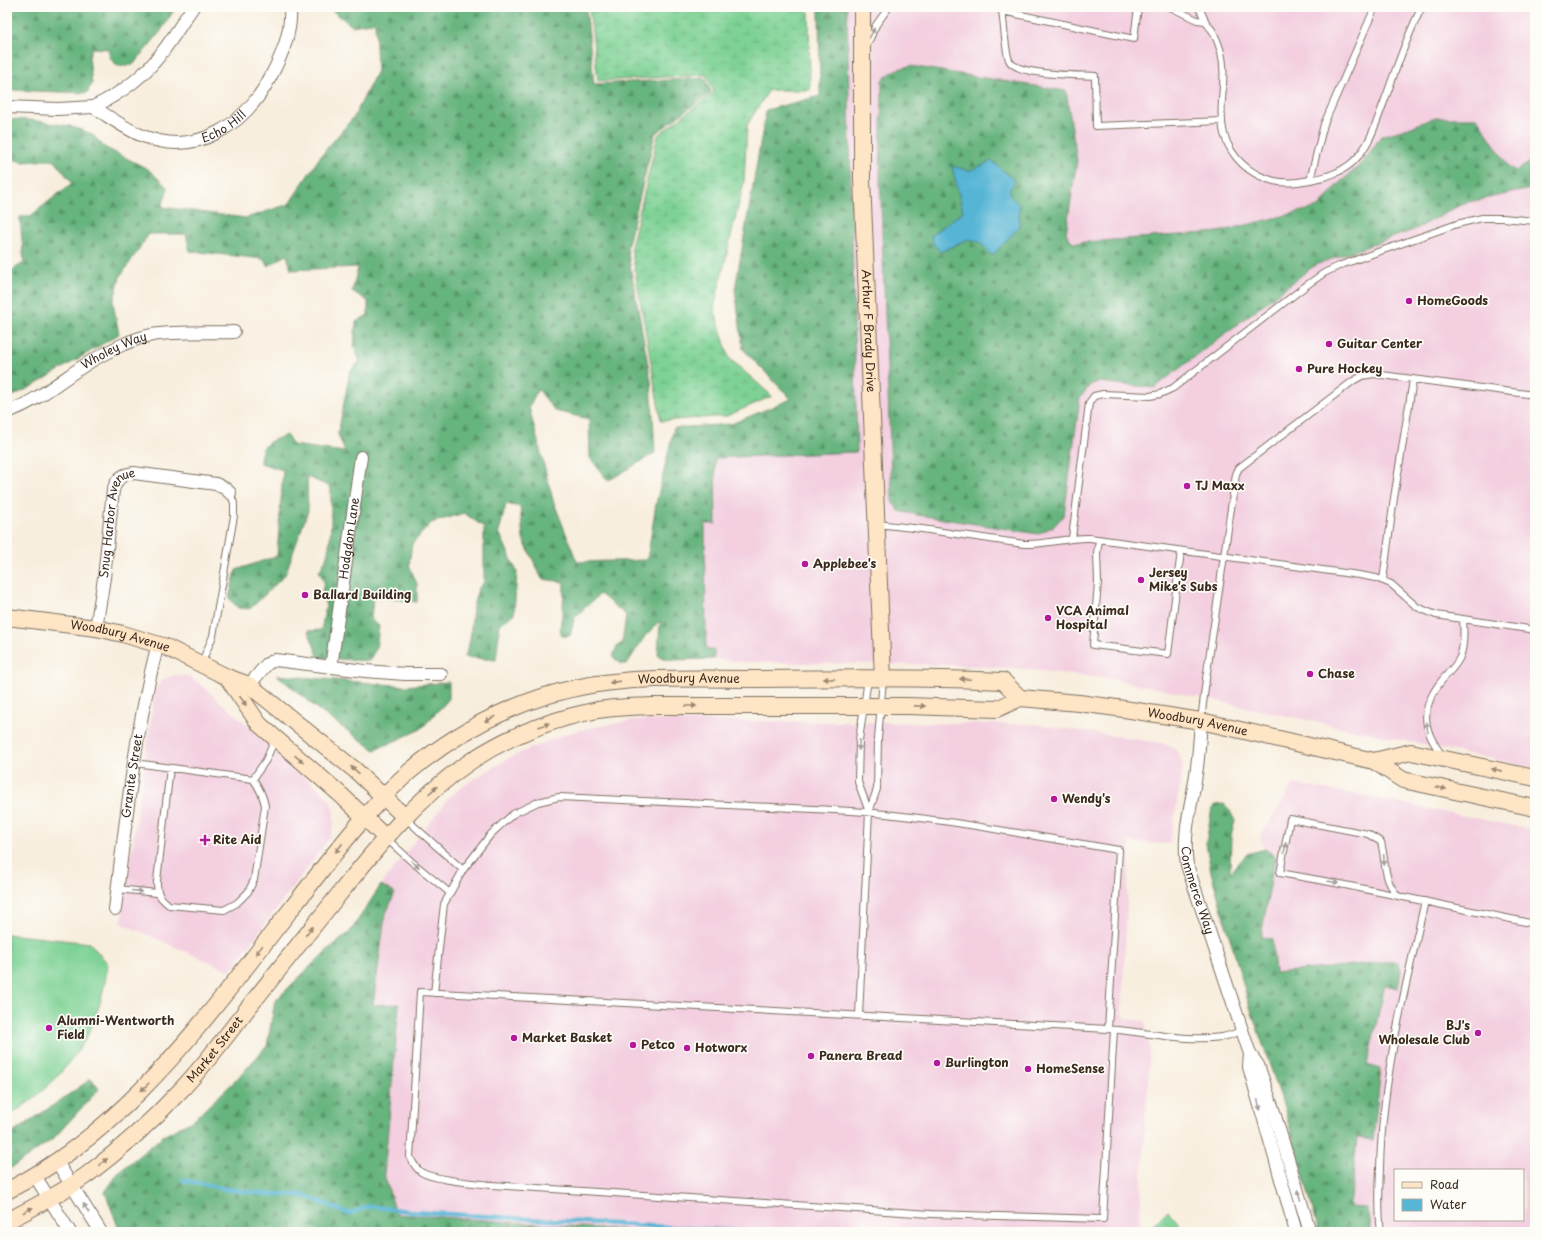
<svg xmlns="http://www.w3.org/2000/svg" width="1542" height="1239" viewBox="0 0 1542 1239" font-family="'Playpen Sans',sans-serif">
	<style>
		.built { fill: #f3cfe0; fill-rule: evenodd }
		.grass { fill: #7ed295; stroke: #5c7e5a }
		.forest { fill: url(#forest-firs); stroke: #506f4e }
		.wetland { fill: url(#wetland-marsh); stroke: #5c7e5a }
		.water { fill: #57b5d5; stroke: #49707a }
		.lines { fill: none; stroke-linecap: round; stroke-linejoin: round }
		.stream { stroke: #57b5d5; stroke-width: 4.5 }
		.lane-casing { stroke: #7d6f61; stroke-width: 8 }
		.street-casing { stroke: #7d6f61; stroke-width: 14 }
		.secondary-casing { stroke: #7d6f61; stroke-width: 18 }
		.lane { stroke: #fff; stroke-width: 6 }
		.street { stroke: #fff; stroke-width: 12 }
		.secondary { stroke: #fde5c5; stroke-width: 16 }
		.oneway { fill: #a79f9a }
		.oneway2 { fill: #9c8872 }
		.poi-dot { fill: #b5179e; stroke: #fdfcf7; stroke-width: 1.5 }
		.labels { text-anchor: middle; stroke-width: 3.5; stroke-linejoin: round; paint-order: stroke }
		.street-label { font-size: 12px; fill: #3b2a1e; stroke: #fdfcf7 }
		.poi-label { font-size: 12px; font-weight: bold; fill: #3b2a1e; stroke: #fdfcf7; text-anchor: start }
	</style>
	<defs>
		<pattern id="forest-firs" width="22" height="20" patternUnits="userSpaceOnUse"><rect width="22" height="20" fill="#66b47e"/><path d="M5 1l3.5 6h-7zM16 11l3.5 6h-7z" fill="#559367"/></pattern>
		<pattern id="wetland-marsh" width="20" height="14" patternUnits="userSpaceOnUse"><rect width="20" height="14" fill="#7ed295"/><path d="M1 5h8M5 5V1M11 12h8M15 12V8" fill="none" stroke="#6eb480"/></pattern>
	</defs>
	<rect width="100%" height="100%" fill="#fdfcf7"/>
	<filter id="ink" filterUnits="userSpaceOnUse"><feTurbulence type="fractalNoise" baseFrequency=".025" numOctaves="2"/><feDisplacementMap in="SourceGraphic" scale="8" xChannelSelector="R" yChannelSelector="G"/><feConvolveMatrix kernelMatrix="1 2 1 2 8 2 1 2 1" color-interpolation-filters="sRGB"/></filter>
	<filter id="wash" filterUnits="userSpaceOnUse"><feTurbulence type="fractalNoise" baseFrequency=".012" numOctaves="4" result="noise"/><feDisplacementMap in="SourceGraphic" scale="16" xChannelSelector="R" yChannelSelector="G"/><feGaussianBlur stdDeviation="0.9" result="paint"/><feColorMatrix in="noise" values="0 0 0 0 0 0 0 0 0 0 0 0 0 0 0 0 0 1.4 0 .05"/><feComposite in="paint" operator="in"/></filter>
	<g filter="url(#wash)">
		<rect width="100%" height="100%" fill="#f8eede"/>
		<path class="built" d="M847,7H1535V768L1112,679L1016,668L947,665L742,662L714,659V650L706,649L704,524H716L715,458L857,452Z
			M177,675L189,676L197,682L286,758L329,799L334,812V825L330,837L230,971L121,923L155,691L161,681L166,678Z
			M635,720L1034,724L1161,743L1173,748L1178,752L1180,757L1183,767L1170,844L1130,842L1122,1013L1127,1019L1145,1021L1150,1048L1139,1232H741L624,1230L396,1214L384,1174L399,1004L373,1006L385,916L395,893L381,885L450,796L471,781L513,756L560,736L584,729Z
			M1293,784L1349,793L1535,830V1232H1371L1367,1208L1350,1207L1357,1138L1373,1140L1381,1069L1366,1065L1385,985L1401,972L1399,963L1394,961L1275,973L1272,939L1261,937L1275,856L1265,849L1260,837ZM1395,1170H1523V1220H1395Z"/>
		<path class="grass" d="M7,934L90,943L108,964C104,990 98,1017 85,1040C66,1072 38,1098 7,1117Z"/>
		<path class="forest" d="M7,7H176L161,31L133,65L117,66L110,58L108,49L92,48L89,56L92,84L87,93L7,90Z
			M328,7H586L594,84L705,78L711,92L655,134L627,248L651,381L655,453L608,481L590,458L589,419L555,411L538,389L529,407L553,500L577,562L647,560L656,504L674,428L731,424L791,399L743,349L735,289L766,110L820,96L819,7H847L857,452L715,458L716,524H705L706,649L714,650V659L670,660L658,656L660,621L645,636L627,664H621L613,657L617,646L622,643L626,615L600,594L575,617L570,636H562L560,628L563,609L564,582L542,579L523,539L520,507L506,504L499,532L517,572L514,614L500,624L496,660L465,657L470,640L473,606L478,589L484,582V527L464,513L431,523L412,544L409,565L417,584V602L373,596L371,620L379,626L376,649L369,661L319,658L308,631L321,630L326,606L322,594L324,581L319,571C335,552 330,511 331,487L307,477L308,511L285,575L250,609L238,608L229,598L236,570L277,556L283,470L260,463C261,442 269,442 287,435L293,445L345,452L338,434L350,371L360,361L354,347L356,322L368,315V301L352,291L358,267L291,270L287,255L268,266L263,259L190,251L186,234H149L120,277L113,303L119,334L33,386L7,399V273L24,263L20,217H29L72,183L55,161L49,160L23,162L7,158V119L30,120L70,126L92,134L104,147L148,169L168,188L162,207L246,218L289,204L322,154L354,117L377,71L375,22L352,26Z
			M910,66L1066,91L1077,160L1066,233L1073,243L1218,232L1319,207L1337,185L1358,167L1369,154L1381,136L1409,128L1433,118H1477L1509,167L1516,171L1535,159V188L1464,203L1416,229L1315,265L1154,388L1098,382L1090,385L1080,398L1064,515L1054,526L1038,534L918,515L899,511L892,501L880,179L882,80L895,70Z
			M277,675L405,686L449,682V699L421,729L375,750L321,712Z
			M1224,804L1229,809L1235,821L1231,836L1230,873L1247,854L1265,849L1275,856L1261,937L1272,939L1275,973L1395,961L1399,963L1401,972L1398,988L1385,985L1367,1065L1381,1069L1373,1140L1357,1138L1350,1207L1367,1208L1371,1232H1319L1284,1107L1248,1001L1211,872L1206,843L1212,808L1215,805Z
			M381,885L395,893L385,916L373,1005L399,1004L384,1174L396,1214L624,1230L627,1232H120L105,1192L119,1172L163,1136L192,1121L234,1082L267,1046L275,1001L324,953L350,932Z
			M91,1079L99,1089L53,1139L7,1171V1137Z"/>
		<path class="wetland" d="M589,7H798L809,12L810,90H769L747,125L744,182L714,308L729,358L772,396L727,416L661,421L631,247L658,135L714,92L706,75L598,81Z
			M1167,1211L1186,1232H1147Z"/>
		<path class="water" d="M992,161L1015,181L1010,188V196L1019,205V227L992,256L980,242L968,239L941,252L933,244L931,235L963,212L952,166L969,171Z"/>
		<g class="lines">
			<path class="stream" d="M183,1180L226,1189L266,1194L304,1195L349,1214L369,1206L415,1212L751,1232"/>
		</g>
	</g>
	<g filter="url(#ink)">
		<g class="lines">
			<g class="lane-casing">
				<path id="lane" d="M1000,7L1002,11C1004,23 1005,50 1009,60C1015,76 1079,75 1095,76L1096,126L1222,121
					M1170,7L1197,20L1205,21
					M1198,7C1202,12 1202,15 1205,20C1206,24 1210,27 1212,30C1216,37 1219,45 1221,52C1228,79 1217,107 1224,134C1231,158 1250,175 1274,181C1287,184 1298,182 1310,180C1326,177 1341,173 1354,161C1370,145 1376,123 1384,102C1396,70 1406,37 1422,7
					M1002,11L1134,39L1138,7
					M867,45L876,25L889,7
					M1310,180L1324,124L1375,7
					M877,524L922,529L1024,544C1046,545 1068,537 1090,538L1359,575L1376,578L1391,584L1417,607L1436,615L1535,630
					M1072,538L1089,403L1094,396L1103,394L1150,396L1160,394L1173,388L1307,285L1324,273L1341,265L1457,224L1482,218H1503L1535,221
					M1099,540L1097,553L1098,582L1093,645L1168,654L1181,551
					M1383,580L1394,498L1413,380
					M201,664L213,636L234,516V503L230,493
					M868,679L859,740L858,782L869,812
					M1201,721L1206,679L1236,474L1239,468L1353,381L1362,376L1374,374L1535,395
					M1443,756C1420,728 1421,706 1443,679C1449,672 1456,666 1460,657C1464,646 1464,632 1463,620
					M134,763L150,765L253,779C259,787 263,795 265,806L254,880L248,892L237,903L224,910L169,905C159,897 157,894 157,881L170,768
					M253,779L266,760L275,739
					M405,818L463,870
					M387,839L411,861L450,893
					M117,889L157,893
					M1398,896C1383,880 1386,862 1381,842L1368,834L1290,819L1280,873L1335,883L1535,924
					M434,993L444,904L463,870L491,834L513,814L538,802L559,797L834,810C930,815 1024,835 1119,850L1108,1029
					M859,1015L869,812L877,789L878,739L883,679
					M1114,1030L1103,1219L931,1214L492,1185C475,1183 433,1180 421,1172C415,1168 413,1163 410,1157L420,992L1108,1029C1146,1032 1184,1042 1222,1037C1229,1036 1236,1033 1242,1030
					M1381,1232C1378,1211 1379,1190 1380,1168C1382,1078 1405,989 1425,901"/>
			</g>
			<g class="street-casing">
				<g id="street">
					<path id="s1" d="M193,7C183,21 174,37 163,51C146,75 120,94 93,107C110,117 125,129 143,136C197,158 246,124 271,76C282,55 292,32 290,7"/>
					<path d="M7,107L58,109L93,107"/>
					<path id="s2" d="M7,412C39,401 64,377 93,360C111,350 131,339 152,335C179,331 207,333 234,332"/>
					<path id="s3" d="M96,628L104,578L113,490C118,477 121,475 134,473L216,484L226,489L230,493"/>
					<path id="s4" d="M331,667L361,457"/>
					<path d="M249,685L267,664L275,660L365,671L405,674H441"/>
					<path id="s5" d="M1201,721C1200,736 1199,752 1197,767C1193,802 1182,830 1187,865L1250,1054L1258,1065L1273,1109L1310,1232"/>
					<path id="s6" d="M115,909C126,820 135,730 158,644"/>
					<path d="M1250,1054L1249,1067L1296,1232"/>
					<path d="M57,1162L101,1232"/>
					<path d="M35,1176L70,1232"/>
				</g>
			</g>
			<g class="secondary-casing">
				<g id="secondary">
					<path id="s7" d="M862,7V179L883,679"/>
					<path id="s8" d="M7,617L96,628L123,634L166,647L227,677L249,685L355,770L405,817"/>
					<path d="M227,677L259,724L341,795L386,838"/>
					<path d="M1374,761L1411,752L1535,778"/>
					<path id="s9" d="M7,1191C111,1137 179,1053 250,962C275,929 301,897 326,864C352,832 378,799 409,772C469,721 544,687 623,681C668,677 714,679 759,679C832,678 905,677 978,680L1003,681L1020,698"/>
					<path id="s10" d="M7,1221C35,1207 63,1192 88,1174C121,1149 152,1121 180,1091C205,1065 226,1036 248,1008C278,971 307,934 336,898C376,848 417,797 471,761C507,737 550,720 593,711C612,707 633,707 652,706H907L997,709L1020,698L1079,703L1124,709L1201,721L1374,761L1403,780L1535,808"/>
				</g>
			</g>
			<use href="#lane" class="lane"/>
			<use href="#street" class="street"/>
			<use href="#secondary" class="secondary"/>
		</g>
		<defs><path id="oneway-solid" d="M-6-.8H1V-3.2L6.5 0L1 3.2V.8H-6Z"/></defs>
		<g class="oneway">
			<use href="#oneway-solid" transform="translate(872 33) rotate(-64)"/>
			<use href="#oneway-solid" transform="translate(1427 727) rotate(-100)"/>
			<use href="#oneway-solid" transform="translate(859 745) rotate(93)"/>
			<use href="#oneway-solid" transform="translate(1285 848) rotate(-80)"/>
			<use href="#oneway-solid" transform="translate(1384 860) rotate(86)"/>
			<use href="#oneway-solid" transform="translate(415 864) rotate(40)"/>
			<use href="#oneway-solid" transform="translate(1333 882) rotate(11)"/>
			<use href="#oneway-solid" transform="translate(137 891) rotate(5)"/>
			<use href="#oneway-solid" transform="translate(1259 1105) rotate(75)"/>
			<use href="#oneway-solid" transform="translate(1299 1195) rotate(-107)"/>
			<use href="#oneway-solid" transform="translate(86 1208) rotate(-121)"/>
		</g>
		<g class="oneway2">
			<use href="#oneway-solid" transform="translate(829 679) rotate(-179)"/>
			<use href="#oneway-solid" transform="translate(965 679) rotate(-178)"/>
			<use href="#oneway-solid" transform="translate(615 682) rotate(172)"/>
			<use href="#oneway-solid" transform="translate(243 701) rotate(55)"/>
			<use href="#oneway-solid" transform="translate(691 706)"/>
			<use href="#oneway-solid" transform="translate(920 706) rotate(1)"/>
			<use href="#oneway-solid" transform="translate(490 719) rotate(153)"/>
			<use href="#oneway-solid" transform="translate(544 725) rotate(-20)"/>
			<use href="#oneway-solid" transform="translate(299 759) rotate(41)"/>
			<use href="#oneway-solid" transform="translate(355 770) rotate(-139)"/>
			<use href="#oneway-solid" transform="translate(1497 770) rotate(-169)"/>
			<use href="#oneway-solid" transform="translate(1441 788) rotate(12)"/>
			<use href="#oneway-solid" transform="translate(433 790) rotate(-42)"/>
			<use href="#oneway-solid" transform="translate(339 848) rotate(128)"/>
			<use href="#oneway-solid" transform="translate(309 931) rotate(-52)"/>
			<use href="#oneway-solid" transform="translate(259 950) rotate(128)"/>
			<use href="#oneway-solid" transform="translate(145 1087) rotate(135)"/>
			<use href="#oneway-solid" transform="translate(103 1162) rotate(-38)"/>
			<use href="#oneway-solid" transform="translate(28 1210) rotate(-28)"/>
		</g>
	</g>
	<g class="poi-dot">
		<circle cx="1409" cy="301" r="4"/>
		<circle cx="1329" cy="344" r="4"/>
		<circle cx="1299" cy="369" r="4"/>
		<circle cx="1187" cy="486" r="4"/>
		<circle cx="805" cy="564" r="4"/>
		<circle cx="1141" cy="580" r="4"/>
		<circle cx="305" cy="595" r="4"/>
		<circle cx="1048" cy="618" r="4"/>
		<circle cx="1310" cy="674" r="4"/>
		<circle cx="1054" cy="799" r="4"/>
		<path d="M203 834h4v4h4v4h-4v4h-4v-4h-4v-4h4z"/>
		<circle cx="49" cy="1028" r="4"/>
		<circle cx="1478" cy="1033" r="4"/>
		<circle cx="514" cy="1038" r="4"/>
		<circle cx="633" cy="1045" r="4"/>
		<circle cx="687" cy="1048" r="4"/>
		<circle cx="811" cy="1056" r="4"/>
		<circle cx="937" cy="1063" r="4"/>
		<circle cx="1028" cy="1069" r="4"/>
	</g>
	<g class="labels">
		<g class="street-label">
			<text dy="4" stroke="none"><textPath href="#s1" startOffset="287">Echo Hill</textPath></text>
			<text dy="4" stroke="none"><textPath href="#s7" startOffset="324">Arthur F Brady Drive</textPath></text>
			<text dy="4" stroke="none"><textPath href="#s2" startOffset="124">Wholey Way</textPath></text>
			<text dy="4" stroke="none"><textPath href="#s3" startOffset="110">Snug Harbor Avenue</textPath></text>
			<text dy="4" stroke="none"><textPath href="#s4" startOffset="130">Hodgdon Lane</textPath></text>
			<text dy="4" stroke="none"><textPath href="#s8" startOffset="115">Woodbury Avenue</textPath></text>
			<text dy="4" stroke="none"><textPath href="#s9" startOffset="887">Woodbury Avenue</textPath></text>
			<text dy="4" stroke="none"><textPath href="#s10" startOffset="1401">Woodbury Avenue</textPath></text>
			<text dy="4" stroke="none"><textPath href="#s6" startOffset="134">Granite Street</textPath></text>
			<text dy="4" stroke="none"><textPath href="#s5" startOffset="172">Commerce Way</textPath></text>
			<text dy="4" stroke="none"><textPath href="#s10" startOffset="272">Market Street</textPath></text>
		</g>
		<g class="poi-label">
			<text x="1417" y="305">HomeGoods</text>
			<text x="1337" y="348">Guitar Center</text>
			<text x="1307" y="373">Pure Hockey</text>
			<text x="1195" y="490">TJ Maxx</text>
			<text x="813" y="568">Applebee's</text>
			<text x="1149" y="577">Jersey<tspan x="1149" dy="14">Mike's Subs</tspan></text>
			<text x="313" y="599">Ballard Building</text>
			<text x="1056" y="615">VCA Animal<tspan x="1056" dy="14">Hospital</tspan></text>
			<text x="1318" y="678">Chase</text>
			<text x="1062" y="803">Wendy's</text>
			<text x="213" y="844">Rite Aid</text>
			<text x="57" y="1025">Alumni-Wentworth<tspan x="57" dy="14">Field</tspan></text>
			<text x="1470" y="1030" text-anchor="end">BJ's<tspan x="1470" dy="14">Wholesale Club</tspan></text>
			<text x="522" y="1042">Market Basket</text>
			<text x="641" y="1049">Petco</text>
			<text x="695" y="1052">Hotworx</text>
			<text x="819" y="1060">Panera Bread</text>
			<text x="945" y="1067">Burlington</text>
			<text x="1036" y="1073">HomeSense</text>
		</g>
	</g>
	<rect width="1542" height="1239" fill="none" stroke="#fdfcf7" stroke-width="24"/>
	<rect x="1394" y="1169" width="130" height="52" fill="#fdfcf7" stroke="#afa8a0"/>
	<rect x="1402" y="1182" width="20" height="6" fill="#fde5c5" stroke="#afa8a0"/>
	<text x="1430" y="1189" font-size="12" fill="#3b2a1e">Road</text>
	<rect x="1402" y="1199" width="20" height="12" fill="#57b5d5" stroke="#afa8a0"/>
	<text x="1430" y="1209" font-size="12" fill="#3b2a1e">Water</text>
</svg>
